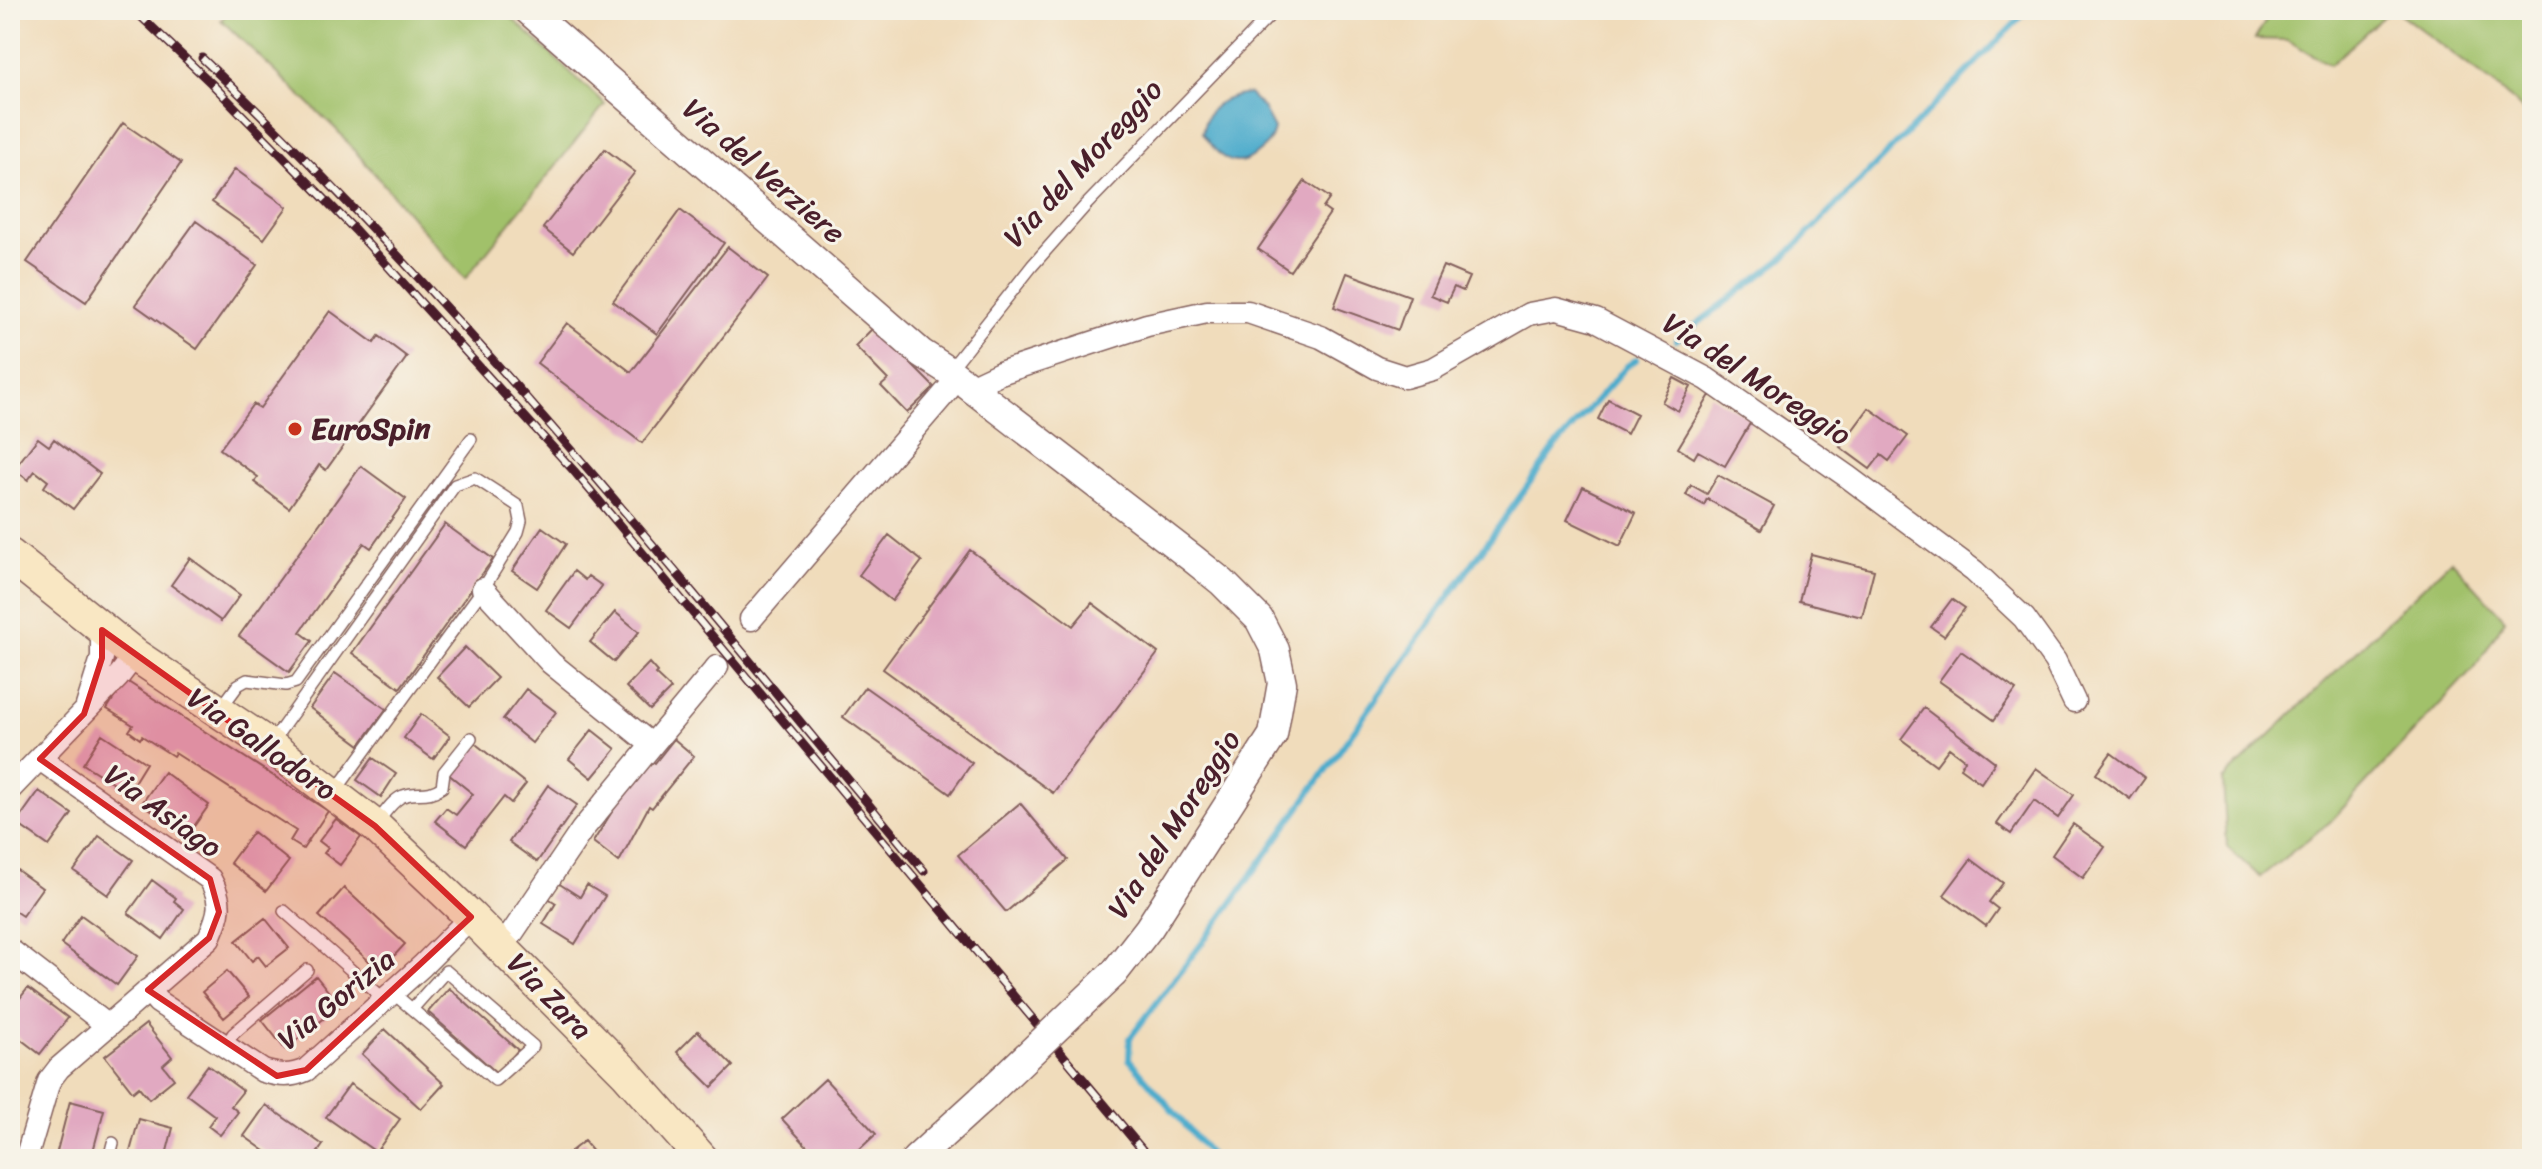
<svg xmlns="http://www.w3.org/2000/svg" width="2542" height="1169" viewBox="0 0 2542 1169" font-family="Sriracha,sans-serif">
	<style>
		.green { fill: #a1c16a; stroke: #76704a; stroke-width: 2 }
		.water { fill: #4daccc; stroke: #4c667c; stroke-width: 2 }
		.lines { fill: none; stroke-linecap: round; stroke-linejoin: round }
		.stream { stroke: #4daccc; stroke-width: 6 }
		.building { fill: #e1a9c1 }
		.service-casing { stroke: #84615d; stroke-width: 14 }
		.minor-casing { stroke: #84615d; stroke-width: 25 }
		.tertiary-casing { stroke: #84615d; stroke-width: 31 }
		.secondary-casing { stroke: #84615d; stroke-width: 35 }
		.service { stroke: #fff; stroke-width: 11 }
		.minor { stroke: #fff; stroke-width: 22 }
		.tertiary { stroke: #fff; stroke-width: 28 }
		.secondary { stroke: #f9e7c3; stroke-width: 32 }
		.rail-casing { stroke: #4a1f2b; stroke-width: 9 }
		.rail { stroke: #f7f3e8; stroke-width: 6; stroke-dasharray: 18; stroke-linecap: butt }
		.tertiary-bridge-casing { stroke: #84615d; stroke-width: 31; stroke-linecap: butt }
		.tertiary-bridge { stroke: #fff; stroke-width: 28 }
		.marked { fill: #d62828; fill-opacity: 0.2; stroke: #d62828; stroke-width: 6; stroke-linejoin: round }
		.poi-dot { fill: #c8321e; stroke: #f7f3e8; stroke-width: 3 }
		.labels { text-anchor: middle; stroke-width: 6; stroke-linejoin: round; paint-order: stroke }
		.street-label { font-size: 30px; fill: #4a1f2b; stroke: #f7f3e8 }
		.poi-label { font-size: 30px; font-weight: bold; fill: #4a1f2b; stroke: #f7f3e8; text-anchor: start }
	</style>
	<rect width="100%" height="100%" fill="#f7f3e8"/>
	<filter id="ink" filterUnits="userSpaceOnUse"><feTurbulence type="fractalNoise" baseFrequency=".0125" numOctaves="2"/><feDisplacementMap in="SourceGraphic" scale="16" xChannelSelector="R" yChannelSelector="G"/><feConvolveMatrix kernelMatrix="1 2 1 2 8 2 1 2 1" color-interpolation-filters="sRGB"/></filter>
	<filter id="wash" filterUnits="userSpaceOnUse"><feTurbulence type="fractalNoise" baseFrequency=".006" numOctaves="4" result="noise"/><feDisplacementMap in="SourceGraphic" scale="32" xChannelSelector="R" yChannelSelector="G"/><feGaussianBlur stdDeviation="1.8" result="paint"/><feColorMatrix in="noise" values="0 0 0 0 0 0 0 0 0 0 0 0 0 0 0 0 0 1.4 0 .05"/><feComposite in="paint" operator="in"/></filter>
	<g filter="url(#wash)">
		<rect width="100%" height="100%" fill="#f0dcbb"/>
		<path class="green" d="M230,10H503L605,104L465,279L337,130L221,20Z
			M2272,10H2390L2330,65L2287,40L2255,39Z
			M2395,10H2532V120L2500,89Z
			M2451,560L2505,619L2479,662L2330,822L2260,877L2227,847L2223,780Z"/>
		<path class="water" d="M1249,94L1263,108L1274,129C1271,142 1266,146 1256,154C1232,174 1216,153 1202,133C1207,105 1223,97 1249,94Z"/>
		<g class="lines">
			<path class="stream" d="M1676,340L1787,255L2028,10
				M1214,1159L1129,1059L1130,1038L1221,918L1555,447L1627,366L1637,359"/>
		</g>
		<g id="blocks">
			<path class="building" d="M123,123L181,163L86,302L27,262Z
				M605,149L635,172L573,252L543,228Z
				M235,169L287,207L264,239L212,202Z
				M1305,181L1330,198L1323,208L1330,213L1290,271L1258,249Z
				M680,210L724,243L657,334L613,301Z
				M196,221L257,265L197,349L135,305Z
				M728,247L768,278L642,443L537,363L567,323L631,372Z
				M1443,266L1469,277L1463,291L1454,287L1447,302L1430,295Z
				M1347,273L1410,296L1398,330L1334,307Z
				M330,311L374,343L379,336L407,357L326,470L319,465L289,508L254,482L258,477L220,449L253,404L260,408Z
				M874,327L934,387L907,413L881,386L888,380L855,346Z
				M1674,378L1691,387L1678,411L1662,402Z
				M1710,395L1752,420L1725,466L1698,451L1694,458L1678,448Z
				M1608,399L1637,414L1627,434L1598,419Z
				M1869,408L1908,436L1889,461L1881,455L1870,469L1840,447Z
				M38,438L49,446L54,439L100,474L73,509L44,487L48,481L35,471L28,480L14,469Z
				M361,466L406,499L371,548L364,543L300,632L312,641L289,672L239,636Z
				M1718,475L1774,506L1761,530L1707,499L1704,505L1686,495L1691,485L1707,494Z
				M1583,487L1636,513L1620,546L1567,520Z
				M445,524L493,559L400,688L352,653Z
				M542,527L566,544L537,588L512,571Z
				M889,535L922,561L892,601L859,575Z
				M970,550L1073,626L1092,603L1158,653L1053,793L883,669Z
				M1811,554L1874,570L1862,617L1799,601Z
				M190,558L240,595L221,621L171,585Z
				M574,571L585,580L588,576L602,586L571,628L546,610Z
				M1952,599L1965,608L1944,636L1931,627Z
				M615,612L639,632L614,662L590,642Z
				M465,647L497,678L469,707L437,677Z
				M1961,651L2016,690L1994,720L1939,681Z
				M649,663L657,672L655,674L671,689L650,710L626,687Z
				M335,673L386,709L360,745L310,708Z
				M125,680L328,811L303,849L290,841L296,831L175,753L173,756L142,736L140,739L129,731L133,725L107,709Z
				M865,687L972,763L950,794L843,717Z
				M526,689L556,712L532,743L503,719Z
				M1924,708L1995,762L1981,783L1960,768L1965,760L1949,748L1936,765L1901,739Z
				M421,714L450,736L433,759L404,738Z
				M592,730L616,749L592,778L569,759Z
				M102,734L146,763L128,792L83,764Z
				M674,739L694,756L652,808L649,806L619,862L593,842L625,791L652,761L655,763Z
				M472,741L526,784L511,803L504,797L466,845L435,821L446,808L456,815L473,794L447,773Z
				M2111,753L2145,778L2130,799L2096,774Z
				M373,758L396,774L381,797L357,780Z
				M2036,768L2074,795L2058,818L2034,801L2011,834L1997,824Z
				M164,772L209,805L187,836L142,803Z
				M548,785L577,805L537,862L509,842Z
				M39,791L72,814L49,846L16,823Z
				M1020,803L1068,860L1006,912L958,855Z
				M336,819L361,837L340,865L324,853L328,848L319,841Z
				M2073,824L2105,847L2083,878L2052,855Z
				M253,832L289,861L266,891L230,863Z
				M99,836L133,860L108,895L74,871Z
				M1971,859L2003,883L1989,902L1998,909L1986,926L1944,895Z
				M10,865L42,888L22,916L10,908Z
				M152,880L176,898L174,901L184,909L163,939L128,913Z
				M558,883L580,897L587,885L605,896L575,944L543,924L556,903L548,898Z
				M344,888L405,944L380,971L319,916Z
				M81,915L138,956L117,985L61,944Z
				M265,918L289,948L266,966L258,956L252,961L236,941Z
				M227,971L249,997L224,1018L202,992Z
				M316,976L340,1006L285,1049L262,1020Z
				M28,988L68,1018L40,1054L10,1031V1011Z
				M449,988L518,1050L498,1074L428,1012Z
				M146,1024L172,1057L163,1065L174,1079L149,1099L139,1087L133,1092L105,1056Z
				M385,1029L444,1084L421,1109L362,1054Z
				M698,1031L733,1066L712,1087L677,1052Z
				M208,1065L243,1091L231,1106L238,1112L220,1135L208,1126L215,1116L186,1094Z
				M825,1079L876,1134L849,1159H819L782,1119Z
				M350,1084L400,1119L376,1152L326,1117Z
				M70,1101L104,1110L91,1159H55Z
				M266,1105L323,1145L313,1159H276L244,1136Z
				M139,1119L173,1128L165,1159H128Z
				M584,1141L599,1159H561Z"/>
		</g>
	</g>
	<g filter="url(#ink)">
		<use href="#blocks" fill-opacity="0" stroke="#84615d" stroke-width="2"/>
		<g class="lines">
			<g class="service-casing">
				<path id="service" d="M949,371L1032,266L1086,205L1275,10
					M221,708L238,685L247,680L286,685L296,682L471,439
					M272,742L455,485L475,478L518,506L521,521L518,532L483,589L334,793
					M375,825C383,816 392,800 403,796C418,790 426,798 442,787L444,772L471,738
					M284,911L385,1000
					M393,993L495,1080L533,1046L446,971L412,1009
					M225,1046L233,1034L307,970
					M109,1159L113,1143"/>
			</g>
			<g class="minor-casing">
				<path id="minor" d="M970,387L1000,373L1147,325L1207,312H1248L1321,337L1377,368L1405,377L1433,369L1529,314L1556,309L1596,320L1707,379L1848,477L1974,571L2024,618L2055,661L2074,701
					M483,589L551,663L652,745L582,830L502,948
					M751,619L958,378
					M87,706L102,658V630
					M652,745L717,667
					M10,789L118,677L135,655
					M10,950L107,1025
					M148,990L158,1002L263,1071C280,1076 290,1077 306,1070L422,966L471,917
					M26,1159L49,1081L59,1068L209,938C219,914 224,904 210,879L40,759"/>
			</g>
			<g class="tertiary-casing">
				<path id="tertiary" d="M528,10L921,353L949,371L1192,558L1222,582L1259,619L1275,650L1282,683L1273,735L1149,928L1114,973
					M916,1159L983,1098"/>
			</g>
			<g class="secondary-casing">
				<path id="secondary" d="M10,555L135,655L269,745L375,826L471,917L626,1073L702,1159"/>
			</g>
			<use href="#service" class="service"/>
			<use href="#minor" class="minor"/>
			<use href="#tertiary" class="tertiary"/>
			<use href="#secondary" class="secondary"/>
			<g class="rail-casing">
				<path id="rail" d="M134,10L211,83L355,230L574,471L1150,1159
					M202,58C466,307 692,593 924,871"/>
			</g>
			<use href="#rail" class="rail"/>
			<g class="tertiary-bridge-casing">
				<path id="tertiary-bridge" d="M983,1098L1114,973"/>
			</g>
			<use href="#tertiary-bridge" class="tertiary-bridge"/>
		</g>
	</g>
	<path class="marked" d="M102,630L375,826L471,917L306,1070L277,1076L148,990L209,938L219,912L210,879L40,759L84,714L102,658Z"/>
	<circle class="poi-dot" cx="295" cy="429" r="8"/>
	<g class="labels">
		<g class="street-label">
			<text transform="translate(1083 163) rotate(-47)" y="10">Via del Moreggio</text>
			<text transform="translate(764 171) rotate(41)" y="10">Via del Verziere</text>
			<text transform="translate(1757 379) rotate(33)" y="10">Via del Moreggio</text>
			<text transform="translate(262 744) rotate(35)" y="10">Via Gallodoro</text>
			<text transform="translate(163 811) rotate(36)" y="10">Via Asiago</text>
			<text transform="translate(1174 824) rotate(-57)" y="10">Via del Moreggio</text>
			<text transform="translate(550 996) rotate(46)" y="10">Via Zara</text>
			<text transform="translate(336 999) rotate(-39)" y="10">Via Gorizia</text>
		</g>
		<g class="poi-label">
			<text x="311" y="439">EuroSpin</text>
		</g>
	</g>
	<rect width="2542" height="1169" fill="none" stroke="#f7f3e8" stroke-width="40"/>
</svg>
